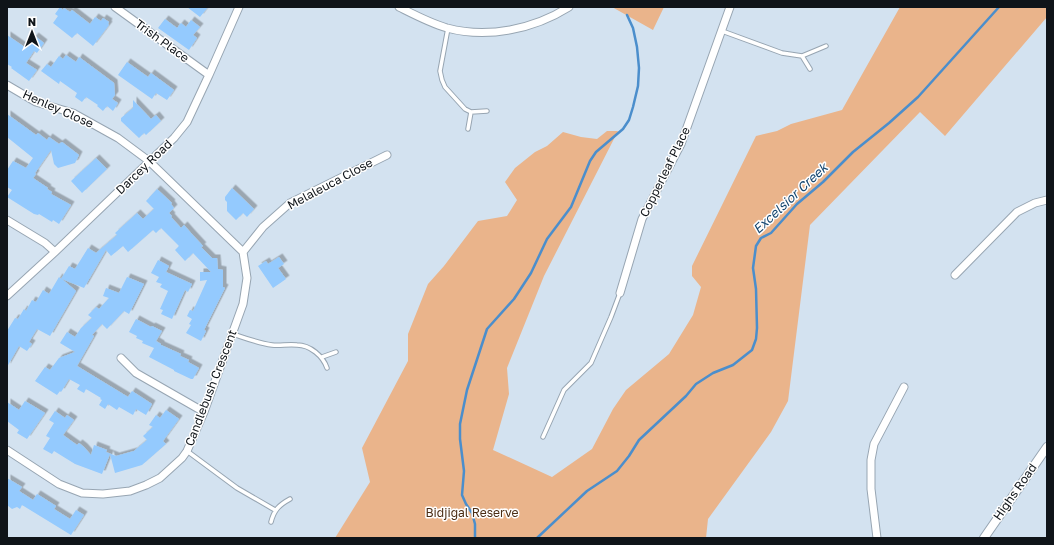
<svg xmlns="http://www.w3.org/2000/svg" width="1054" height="545" viewBox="0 0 1054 545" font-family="'Golos Text',sans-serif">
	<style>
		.green { fill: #eab48b }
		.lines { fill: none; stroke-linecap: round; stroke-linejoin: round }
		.stream { stroke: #4b8ecc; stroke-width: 2.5 }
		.building { fill: #94cafe; filter: url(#shadow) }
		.service-casing { stroke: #97a5b2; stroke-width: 5.5 }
		.minor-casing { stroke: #97a5b2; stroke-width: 9 }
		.tertiary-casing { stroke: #97a5b2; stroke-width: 10 }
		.service { stroke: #fff; stroke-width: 3.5 }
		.minor { stroke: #fff; stroke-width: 7 }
		.tertiary { stroke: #fff; stroke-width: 8 }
		.labels { text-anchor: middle; stroke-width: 3; stroke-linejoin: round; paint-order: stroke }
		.street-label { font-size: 12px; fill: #0f1419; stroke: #fff }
		.park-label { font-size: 12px; fill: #4b2d14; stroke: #fff }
		.water-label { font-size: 13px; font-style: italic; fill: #15466f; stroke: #fff }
	</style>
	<defs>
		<filter id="shadow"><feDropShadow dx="3.5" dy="-3.5" stdDeviation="0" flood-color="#0004"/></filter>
	</defs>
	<rect width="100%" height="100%" fill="#d3e2f0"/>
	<path class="green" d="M612,7H664L653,30Z
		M900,7H1047V17L945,136L920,112L810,225L788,401L771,432L708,519L706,538H335L370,482L362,448L408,361V334L428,284L444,266L478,221L507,216L517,200L505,182L515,168L535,152L547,146L563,132L581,137L597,139L607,131H618L544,276L507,368L509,394L493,450L552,477L592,449L613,409L626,390L669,354L693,315L701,287L692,276V266L756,136L777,131L791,124L842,110Z"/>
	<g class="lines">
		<path class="stream" d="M475,538V524L472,513L466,504L462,495L464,471L460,439V424L467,390L487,329L514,299L531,273L547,239L571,207L590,161L596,152L623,129L629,120L633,107L638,86L639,68L637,47L633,28L627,15
			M537,538L587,491L617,471L629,456L639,440L686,396L696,384L713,373L733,365L752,350L756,339L757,328L756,289L753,268L756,246L761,238L771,233L797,204L823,182L853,152L889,123L918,97L999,7"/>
	</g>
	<path class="building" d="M60,7L63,10L64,8L70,12L72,10L90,24L95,17L101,21L103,18L109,22L108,24L109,25L93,46L77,33L72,38L53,23L58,16L55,14Z
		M187,7H208L200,17Z
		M165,19L177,28L181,23L186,27L191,20L200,27L193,35L197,38L189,50L158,28Z
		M7,35L26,48L35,36L44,43L37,53L34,51L26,63L37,70L29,81L11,68L12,67L7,64Z
		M66,55L76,62L79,57L114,83L115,95L112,99L118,103L113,111L107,106L103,111L97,106L98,105L86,97L82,102L75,97L77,93L60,81L59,84L41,71L47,64L51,67L59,56L63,59Z
		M127,62L148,77L151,73L174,90L167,100L156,93L152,99L118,75Z
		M133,100L151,119L156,115L161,121L146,135L144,133L139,138L121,121V118L133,108Z
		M7,114L36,135L38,133L47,140L49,137L59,144L62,142L79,155L75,163L58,168L54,164L51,150L35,173L36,174L33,178L48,188L47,189L52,192L51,194L71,205L59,224L53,220L52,222L39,214L38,215L34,214L7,197L12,190L7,187V170L13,161L26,168L33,158L7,137Z
		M96,158L107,169L82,193L71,181Z
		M232,188L254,209L247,217L243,213L236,220L227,211V202L225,200V197Z
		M157,189L172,203L171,204L174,208L169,213L172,216L171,217L181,228L184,225L191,233L203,246L201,247L212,258H217L218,269L223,270V287L225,288L204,330L206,331L201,341L186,333L191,325L189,324L192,319L187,316L190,310L193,311L207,280L200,281V272H211L193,253L185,261L175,250L179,246L161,228L156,233L153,230L128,252L123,246L111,256L106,250L84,288L62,279L76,291L50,336L37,329L29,342L32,344L27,351L19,346L7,367V331L15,318L18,319L24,309L26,311L32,300L36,302L43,290L49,294L59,277L61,279L69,266L75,269L88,248L96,253L117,235L115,233L137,213L143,219L154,209L146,201Z
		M279,257L284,264L278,268L286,279L273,288L258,266L266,261L268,264Z
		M158,260L169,266L166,272L192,284L188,292L185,290L172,319L161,314L163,310L160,309L168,291L160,287L162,284L156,282L159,277L151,273Z
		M127,277L144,284L129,314L124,311L107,329L102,324L92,335L94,336L77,366L128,397L132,391L152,404L146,415L136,409L133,415L119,407L117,410L108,404L105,409L99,405L102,400L100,399L101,398L86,389L84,393L77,389L80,385L69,379L61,392L60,391L57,395L35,381L45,367L50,370L59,358L75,352L60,343L67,332L75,337L81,328L92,318L88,315L96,307L99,309L109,298L103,296L106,288L119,293Z
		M136,319L151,327L152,326L162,331L156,341L161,344V345L181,354L180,356L189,360L188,362L199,368L193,379H191L174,371V370L149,357L154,348L142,343L143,341L136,338L137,336L129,332Z
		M25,401L45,413L27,439L17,433L19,430L7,421V402L19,410Z
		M166,410L179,419L163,441L166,444L142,465L115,473L110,454L102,474L75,464L54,451L52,454L43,449L50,438L46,436L54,423L49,420L55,411L65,418L67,415L74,420L63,435L77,445L79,443L84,447L91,455L94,445L107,450L106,452L116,456L134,451L147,440L143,436L153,427L149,425L156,415L160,418Z
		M7,478L22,487L19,491L33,500L37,494L56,506L54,509L70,519L76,510L84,515L71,535L22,505L20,509L17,507L12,509L7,505Z"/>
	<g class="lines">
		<g class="service-casing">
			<path id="service" d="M448,28L440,71L442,80L445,87L465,109L471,112L468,129
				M722,31L782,53L802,56L826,46
				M802,56L810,69
				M471,112L487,111
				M233,334C245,338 258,343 272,345C280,346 288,344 297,345C310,345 323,356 327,368
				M322,357L336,352
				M543,437L564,390L591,363L611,317L620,293
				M187,451L237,488L275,510
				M271,522C274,510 279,505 290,499"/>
		</g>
		<g class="minor-casing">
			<path id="minor" d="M115,7L209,75
				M399,7C415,15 430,23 447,28C488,39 534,29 569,7
				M7,85L36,102L73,113L118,138L149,161L243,252L247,278L243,304L204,412L187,451L182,458L160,478L146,485L130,491L103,494L82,493L59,484L7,450
				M7,220L45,243L55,252
				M243,252L263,227L290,203L387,155
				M955,275L1017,212L1035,203L1047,200
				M620,293L642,219L681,144L730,7
				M7,296L55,252L174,138L187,122L209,75L239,7
				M121,358L136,373L204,412
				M877,538L871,489V460L874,444L904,387"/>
		</g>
		<g class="tertiary-casing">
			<path id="tertiary" d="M984,538L1047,447"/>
		</g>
		<use href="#service" class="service"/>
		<use href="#minor" class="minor"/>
		<use href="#tertiary" class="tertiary"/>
	</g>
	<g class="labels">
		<g class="street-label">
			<text transform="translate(162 41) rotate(36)" y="4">Trish Place</text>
			<text transform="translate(58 109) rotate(24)" y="4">Henley Close</text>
			<text transform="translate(144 167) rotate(-44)" y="4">Darcey Road</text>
			<text transform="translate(665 172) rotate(-64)" y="4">Copperleaf Place</text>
			<text transform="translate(330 184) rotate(-28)" y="4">Melaleuca Close</text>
			<text transform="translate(211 388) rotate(-69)" y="4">Candlebush Crescent</text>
			<text transform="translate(1015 492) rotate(-55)" y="4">Highs Road</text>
		</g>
		<g class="park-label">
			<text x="472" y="517">Bidjigal Reserve</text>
		</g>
		<g class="water-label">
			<text transform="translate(790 198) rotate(-43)" y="5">Excelsior Creek</text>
		</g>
	</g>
	<rect width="1054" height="545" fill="none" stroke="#0f1419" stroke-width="16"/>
	<g transform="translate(32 32)" stroke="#ffffff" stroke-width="3" paint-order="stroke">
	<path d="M0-3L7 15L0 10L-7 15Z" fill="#0f1419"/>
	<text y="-6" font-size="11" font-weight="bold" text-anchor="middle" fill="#0f1419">N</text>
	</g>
</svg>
